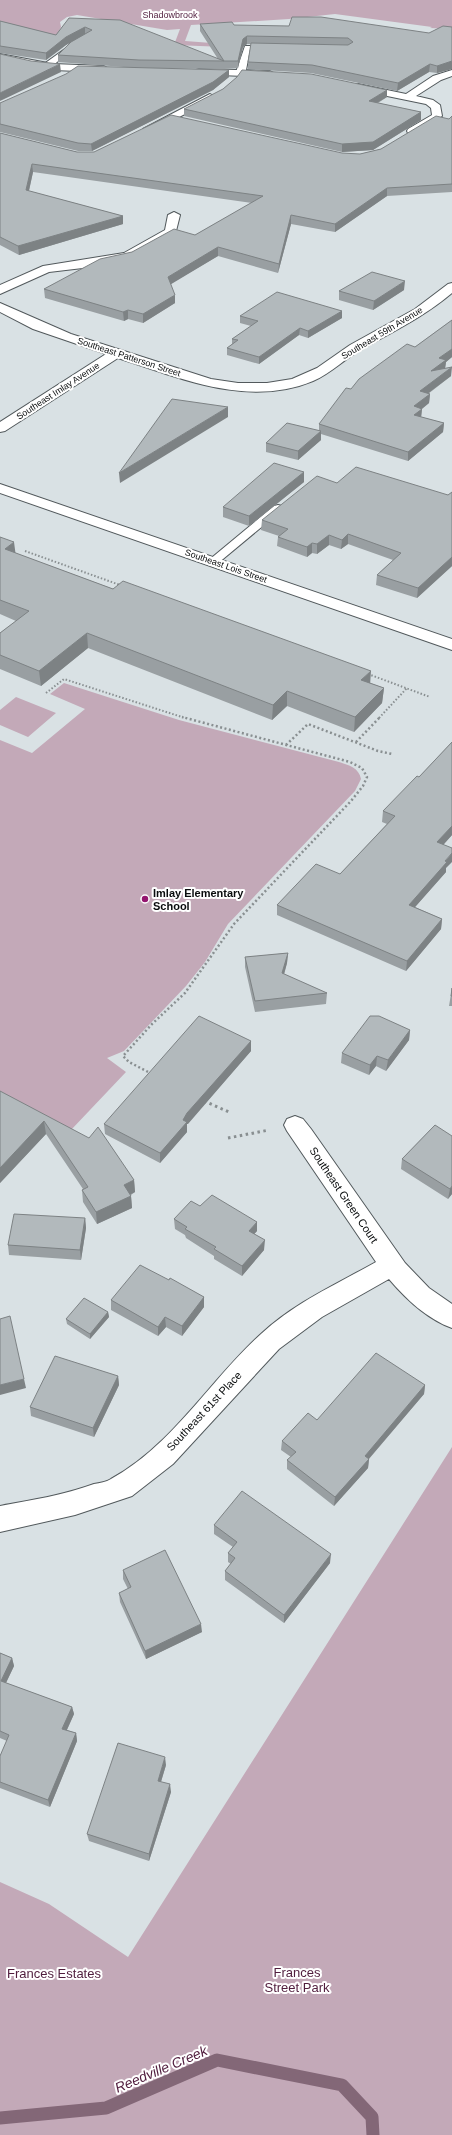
<svg xmlns="http://www.w3.org/2000/svg" width="452" height="2135" viewBox="0 0 452 2135" font-family="Arial,sans-serif">
	<style>
		.green { fill: #c3a9b8 }
		.lines { fill: none; stroke-linecap: round; stroke-linejoin: round }
		.stream { stroke: #836777; stroke-width: 13 }
		.service-casing { stroke: #52595c; stroke-width: 2 }
		.minor-casing { stroke: #52595c; stroke-width: 2 }
		.path-far2 { stroke: #898f91; stroke-width: 2; stroke-dasharray: 1.5 2; stroke-linecap: butt }
		.path-far1 { stroke: #898f91; stroke-width: 2.5; stroke-dasharray: 2 2.5; stroke-linecap: butt }
		.path { stroke: #898f91; stroke-width: 3; stroke-dasharray: 2.5 3.5; stroke-linecap: butt }
		.service { fill: #fff; fill-rule: evenodd }
		.minor { fill: #fff; fill-rule: evenodd }
		.wall { fill: #999fa2 }
		.shaded-wall { fill: #7d8284 }
		.building { fill: #b2b9bc; stroke: #7d8284 }
		.poi-dot { fill: #94156f; stroke: #fff; stroke-width: 1.5 }
		.labels { text-anchor: middle; stroke-width: 4; stroke-linejoin: round; paint-order: stroke }
		.far-park-label { font-size: 9px; fill: #501d3d; stroke: #fff }
		.far-street-label { font-size: 9px; fill: #090c0d; stroke: #fff }
		.poi-label { font-size: 11px; font-weight: bold; fill: #090c0d; stroke: #fff; text-anchor: start }
		.street-label { font-size: 11px; fill: #090c0d; stroke: #fff }
		.near-park-label { font-size: 13px; fill: #501d3d; stroke: #fff }
		.near-water-label { font-size: 14px; font-style: italic; fill: #501c3d; stroke: #fff }
	</style>
	<rect width="100%" height="100%" fill="#d9e1e4"/>
	<path class="green" d="M0,0H452V29L430,28L432,27L335,14L289,19L191,25L185,41L225,44V47L174,45L180,29L167,30L77,15L67,17L60,22L61,27L58,33L69,38L0,31Z
		M64,683L179,720L339,762C349,765 359,768 361,779L355,791L228,924L205,962L186,986L124,1051L107,1058L126,1072L71,1130L0,1092V740L32,753L85,709L50,694Z
		M16,697L56,713L28,737L0,725V710Z
		M452,1447V2135H0V1882L49,1904L128,1957Z"/>
	<g class="lines">
		<path class="stream" d="M0,2118L106,2108L217,2060L342,2085L372,2117L373,2135"/>
		<g class="service-casing">
			<path id="service" d="M76,41L78,42V44L50,68H44V64Z
				M245,46H271L274,48L271,50L250,49L246,70L241,75H235Z
				M278,505L282,506L284,508L282,510L217,564H209L207,562L209,560L274,506Z"/>
		</g>
		<g class="minor-casing">
			<path id="minor" d="M0,54L53,64L104,66L109,69L104,72L53,70L0,60Z
				M199,69L270,71L275,74L270,77L196,74V70Z
				M452,70V76L441,80L416,96L433,100L440,105L442,116L412,134L408,133L407,131L408,129L432,115L431,108L426,104L358,90L353,87L358,84L406,94L433,76Z
				M210,94L215,97L214,99L152,131H144L143,129Z
				M174,212L180,215L175,235L132,259L108,265L49,272L0,294V285L43,266L124,253L165,230L168,215Z
				M452,283V293C425,316 394,331 364,348C346,357 332,373 313,381C248,408 180,378 118,358L5,431L0,432V422L106,354L33,329L0,312V303L71,334L211,379L238,383H267L292,379L317,368L350,345L415,309L448,284Z
				M0,484L452,639V650L0,493Z
				M295,1116L303,1119L311,1129L405,1263L429,1288L452,1304V1328C427,1319 406,1299 389,1279L322,1317L279,1349L173,1464L132,1496L75,1515L0,1532V1506C32,1500 64,1495 94,1484C100,1483 106,1482 111,1479C173,1445 210,1380 261,1334C294,1303 337,1284 376,1262L287,1131L284,1125L287,1119Z"/>
		</g>
		<path class="path-far2" d="M25,551L120,585
			M368,674L430,697
			M46,693L64,679L185,718
			M379,718L407,688"/>
		<path class="path-far1" d="M356,742L380,717
			M286,745L308,724L378,751L392,754
			M152,1074L129,1062L123,1056L152,1024L185,993L234,924L351,801L363,786L367,777L362,768L350,762L182,717"/>
		<path class="path" d="M204,1101L229,1112
			M228,1138L269,1130"/>
		<use href="#service" class="service"/>
		<use href="#minor" class="minor"/>
	</g>
	<path class="wall" d="M69,18L218,59L200,31V24L429,33L452,27V69L437,73L429,72L397,91L311,73L248,69V62L251,44H247L243,47L238,68L224,69V68V69L148,68L229,70V77L213,90L92,151H78L0,132V103L137,68L58,62V55L71,42L66,45L46,60L0,53V21L56,35Z
		M387,97L378,103L421,112V120L373,150L342,152L184,116V109Z
		M452,116V192L387,196L335,232L291,224L278,273L218,256L170,284L175,303L143,323L128,319L124,321L45,298L44,289L132,252L195,235L252,203L33,172L29,191L123,216V224L19,255L0,245V133L77,152H94L360,154L381,149L449,119Z
		M404,290L373,310L339,300V291Z
		M342,311V318L308,338L299,335L259,364L227,355V348L232,344V339L251,326L240,323V316Z
		M452,320V357L446,362L445,368L451,376L428,394H430L429,403L422,409L421,417L444,423L443,432L408,461L321,434V440L298,460L266,452V443L319,430V424L351,389L415,347Z
		M304,472V482L249,526L223,517V507Z
		M337,483L448,495L452,492V566L417,598L376,585L377,575L393,560L348,544L341,549L329,545L317,554L312,553L307,557L277,546L278,537L279,536L261,530L262,520Z
		M0,537L15,553L384,688L382,703L354,732L287,706L272,720L88,648L41,686L0,669V633L16,621L0,614Z
		M452,742V835L443,845L446,868V872L415,907L442,919L441,929L406,971L277,915V905L340,874L387,824L382,822L383,811L419,777Z
		M288,953L287,963L284,975L327,993L326,1004L255,1012L245,967V957Z
		M452,988V1006H449Z
		M410,1030L409,1040L386,1071L376,1066L369,1075L341,1063L342,1053Z
		M251,1041V1051L187,1124V1132L160,1163L105,1134L104,1124Z
		M0,1091L134,1180L135,1192L131,1195V1196L132,1208L97,1224L83,1202L82,1190L83,1189L46,1134L0,1183Z
		M435,1125L452,1194L448,1199L401,1169L402,1159Z
		M200,1206L257,1222V1231L254,1234L264,1250L242,1276L214,1259V1256L186,1238L185,1235L175,1229L174,1219Z
		M85,1218L86,1228L81,1260L9,1255L8,1245Z
		M169,1280L204,1297V1307L182,1336L166,1327L158,1336L111,1310V1300Z
		M108,1312L109,1317L90,1339L67,1324L66,1319Z
		M118,1376L119,1385L94,1437L31,1416L30,1407Z
		M425,1385L424,1394L369,1459L368,1468L334,1506L287,1469V1460L291,1457L281,1450L282,1441L317,1420Z
		M214,1525L330,1563L284,1623L225,1580V1571L231,1564L228,1562V1553L233,1547L214,1534Z
		M123,1570L202,1632L146,1659L120,1602L119,1593L128,1589L123,1579Z
		M0,1653L12,1658L14,1666L6,1683L72,1707L74,1714L67,1730L76,1733L77,1741L50,1807L0,1788V1756L7,1741L0,1738Z
		M166,1765L161,1782L171,1792L149,1861L89,1841L87,1834Z"/>
	<path class="shaded-wall" d="M85,27V35L66,45L46,60V53L66,37Z
		M247,36V44L243,47L238,68V61L243,39Z
		M452,61V69L437,73V66Z
		M60,64L61,72L0,101V93Z
		M430,64L429,72L397,91L398,83Z
		M229,70V77L213,90L92,151L91,144Z
		M387,90V97L368,108L369,101Z
		M421,112V120L373,150L342,152V144Z
		M32,164L33,172L27,199L26,190Z
		M387,188V196L335,232V224Z
		M291,215V224L278,273L279,264Z
		M123,216V224L19,255L18,246Z
		M218,247V256L168,286V277Z
		M405,281L404,290L373,310L374,301Z
		M175,295V303L143,323V314Z
		M128,310V319L124,321L123,312Z
		M342,311V318L308,338V331Z
		M300,328L299,335L259,364V357Z
		M452,349V357L446,362L445,369L431,371L439,358Z
		M452,367L451,376L419,400L420,391Z
		M430,394L429,403L414,415V406Z
		M228,407V417L120,483L119,473Z
		M422,409L421,418L414,415Z
		M444,423L443,432L408,461V452Z
		M321,431V440L298,460V451Z
		M304,472V482L249,526V516Z
		M348,534V544L341,549L342,540Z
		M329,535V545L317,554V544Z
		M14,542L16,557L5,549Z
		M312,543V553L307,557V547Z
		M452,557V566L417,598L418,588Z
		M87,633L88,648L41,686L39,671Z
		M371,671L370,686L361,680Z
		M384,688L382,703L354,732L355,717Z
		M287,691V706L272,720L273,705Z
		M452,826V835L436,853L437,842Z
		M452,853V862L446,868V872L408,915L409,905Z
		M442,919L441,929L406,971L407,961Z
		M288,953L287,963L281,984L282,973Z
		M410,1030L409,1040L386,1071L388,1060Z
		M251,1041V1051L188,1124H187V1132L160,1163V1153L187,1113Z
		M377,1056L376,1066L369,1075L370,1065Z
		M44,1121L46,1134L0,1183V1168Z
		M134,1180L135,1192L125,1197L124,1185Z
		M452,1186V1194L448,1199L450,1189Z
		M131,1196L132,1208L97,1224L96,1212Z
		M85,1218L86,1228L81,1260L80,1250Z
		M257,1222V1231L248,1241L249,1231Z
		M265,1240L264,1250L242,1276V1266Z
		M204,1297V1307L182,1336V1326Z
		M108,1312L109,1317L90,1339V1334Z
		M165,1317L166,1327L158,1336V1327Z
		M118,1376L119,1385L94,1437L93,1428Z
		M24,1379L26,1388L0,1395V1385Z
		M425,1385L424,1394L366,1462L369,1459L368,1468L334,1506L335,1497L365,1456Z
		M331,1554L330,1563L284,1623V1615Z
		M201,1624L202,1632L146,1659L145,1651Z
		M12,1658L14,1666L3,1689L1,1681Z
		M72,1707L74,1714L64,1736L62,1729Z
		M76,1733L77,1741L50,1807L48,1800Z
		M165,1757L166,1765L159,1788L158,1781Z
		M170,1784L171,1792L149,1861V1854Z"/>
	<path class="building" d="M292,17H321L429,33L443,26L452,27V61L437,66L430,64L398,83L312,65L248,62L251,43L348,45L353,42L348,38L247,36L243,39L238,61H224L200,24L232,22L234,25L289,26Z
		M69,18L120,20L224,61L139,60L58,55L71,42L92,30L85,27L66,37L46,53L0,46V21L56,35Z
		M0,54L31,61L60,64L0,93Z
		M78,66L229,70L213,82L91,144L78,143L0,124V103L66,74Z
		M242,70L311,74L387,90L369,101L421,112L373,142L342,144L184,109L223,89L237,77Z
		M171,115L342,153L360,154L381,149L436,116L449,119L452,116V184L387,188L335,224L291,215L279,264L218,247L168,277L175,295L143,314L128,310L123,312L44,289L100,259L132,252L174,229L195,235L263,196L32,164L26,190L123,216L18,246L0,237V133L77,152H94Z
		M372,272L405,281L374,301L339,291Z
		M277,292L342,311L308,331L300,328L259,357L227,348L238,340L232,339L258,321L240,316Z
		M452,320V349L439,358L446,360L431,371L452,367L420,391L430,394L414,406L422,409L414,415L444,423L408,452L319,424L346,388L351,389L359,379L407,344L415,347Z
		M172,399L228,407L119,473Z
		M287,423L321,431L298,451L266,443Z
		M274,463L304,472L249,516L223,507Z
		M356,467L448,495L452,492V557L418,588L377,575L401,553L348,534L342,540L329,535L317,544L312,543L307,547L278,537L288,529L262,520L317,476L337,483Z
		M0,537L14,542L5,549L113,589L123,581L371,671L361,680L384,688L355,717L287,691L273,705L87,633L39,671L0,655V633L29,611L0,600Z
		M452,742V826L437,842L452,848V853L445,861L447,862L409,905L442,919L407,961L277,905L316,864L340,874L395,816L383,811L417,776L419,777Z
		M288,953L282,973L327,993L255,1001L245,957Z
		M452,988V996H451Z
		M199,1016L251,1041L187,1113L183,1120L187,1122L160,1153L104,1124Z
		M370,1016H379L410,1030L388,1060L377,1056L370,1065L342,1053Z
		M0,1091L89,1138L98,1127L134,1180L124,1185L131,1196L96,1212L82,1190L88,1187L44,1121L0,1168Z
		M435,1125L452,1136V1186L450,1189L402,1159Z
		M212,1195L257,1222L249,1231L265,1240L242,1266L214,1249L216,1247L185,1229L187,1227L174,1219L191,1201L200,1206Z
		M14,1214L85,1218L80,1250L8,1245Z
		M140,1265L169,1280L170,1278L204,1297L182,1326L165,1317L158,1327L111,1300Z
		M84,1298L108,1312L90,1334L66,1319Z
		M10,1316L24,1379L0,1385V1319Z
		M376,1353L425,1385L365,1456L369,1459L335,1497L287,1460L296,1452L282,1441L308,1413L317,1420Z
		M55,1356L118,1376L93,1428L30,1407Z
		M242,1491L331,1554L284,1615L225,1571L235,1558L228,1553L237,1542L214,1525Z
		M165,1550L201,1624L145,1651L119,1593L131,1587L123,1570Z
		M0,1653L12,1658L1,1681L72,1707L62,1729L76,1733L48,1800L0,1782V1756L9,1735L0,1731Z
		M118,1743L165,1757L158,1781L170,1784L149,1854L87,1834Z"/>
	<circle class="poi-dot" cx="145" cy="899" r="4"/>
	<g class="labels">
		<g class="far-park-label">
			<text x="170" y="18">Shadowbrook</text>
		</g>
		<g class="far-street-label">
			<text transform="translate(382 333) rotate(-31)" y="3">Southeast 59th Avenue</text>
			<text transform="translate(129 357) rotate(18)" y="3">Southeast Patterson Street</text>
			<text transform="translate(58 391) rotate(-33)" y="3">Southeast Imlay Avenue</text>
			<text transform="translate(226 566) rotate(19)" y="3">Southeast Lois Street</text>
		</g>
		<g class="poi-label">
			<text x="153" y="897">Imlay Elementary<tspan x="153" dy="13">School</tspan></text>
		</g>
		<g class="street-label">
			<text transform="translate(344 1195) rotate(56)" y="4">Southeast Green Court</text>
			<text transform="translate(204 1411) rotate(-47)" y="4">Southeast 61st Place</text>
		</g>
		<g class="near-park-label">
			<text x="297" y="1977">Frances<tspan x="297" dy="15">Street Park</tspan></text>
			<text x="54" y="1978">Frances Estates</text>
		</g>
		<g class="near-water-label">
			<text transform="translate(161 2069) rotate(-23)" y="5">Reedville Creek</text>
		</g>
	</g>
</svg>
